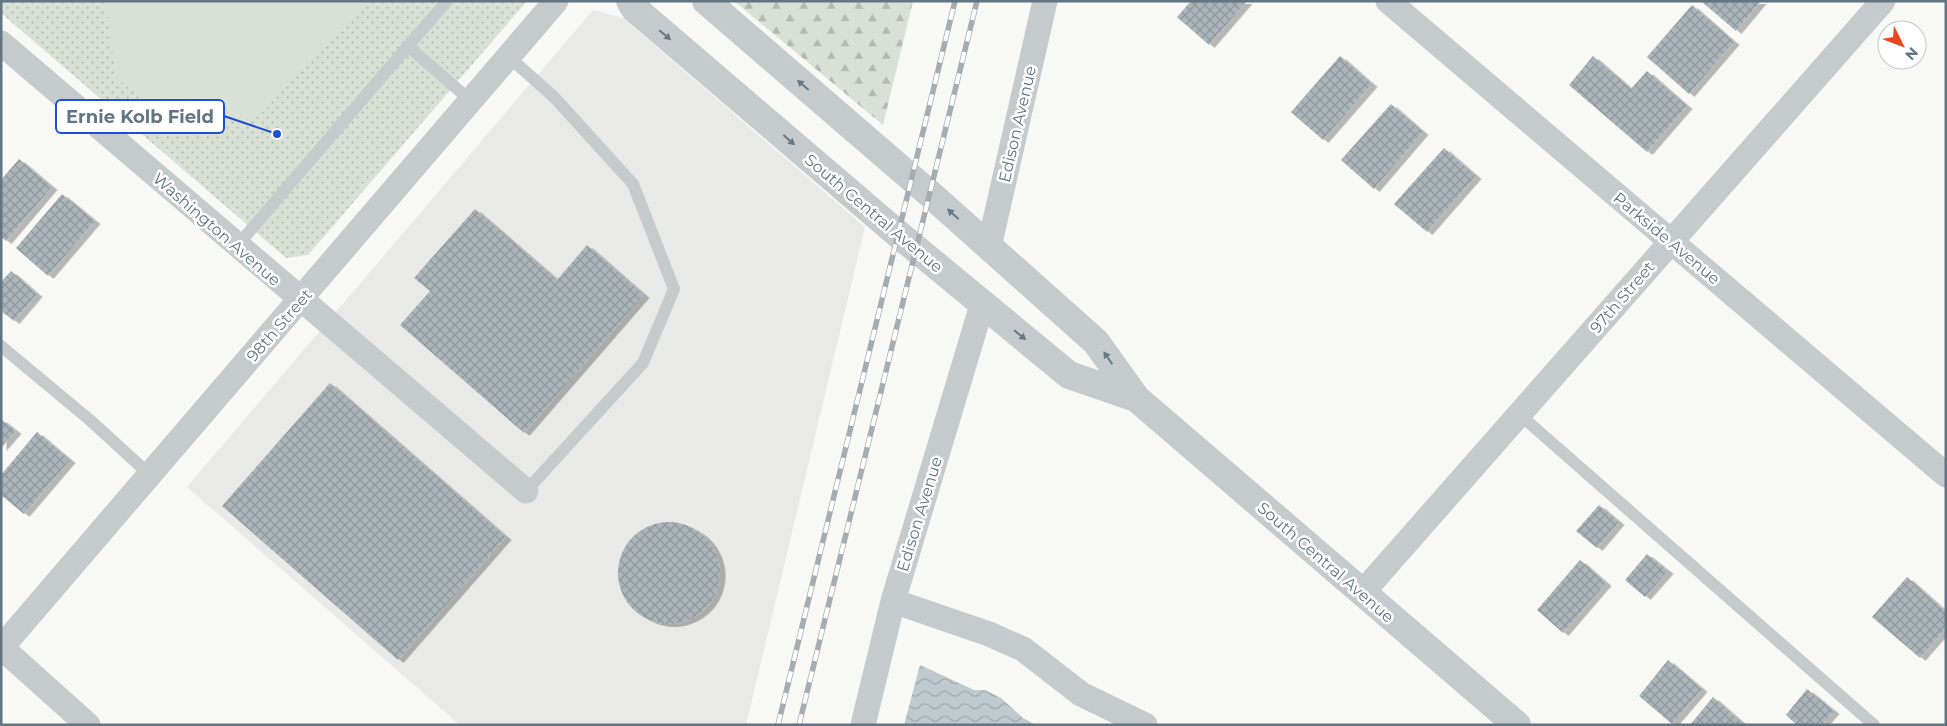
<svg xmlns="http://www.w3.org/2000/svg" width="1947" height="726" viewBox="0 0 1947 726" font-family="Montserrat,sans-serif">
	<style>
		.built { fill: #e9e9e8 }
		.green { fill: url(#green-dots) }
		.forest { fill: url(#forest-firs) }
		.pitch { fill: #d9e0d5 }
		.water { fill: url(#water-waves) }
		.building { fill: url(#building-cross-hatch); filter: url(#shadow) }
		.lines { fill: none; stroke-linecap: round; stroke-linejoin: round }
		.service { stroke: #c5cacd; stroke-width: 12 }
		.minor { stroke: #c5cacd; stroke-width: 25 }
		.tertiary { stroke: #c5cacd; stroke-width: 28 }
		.rail-casing { stroke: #a5adb2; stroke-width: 5.5 }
		.rail { stroke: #fff; stroke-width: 4; stroke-dasharray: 11; stroke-linecap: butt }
		.oneway { fill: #667986 }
		.labels { text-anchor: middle; stroke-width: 5; stroke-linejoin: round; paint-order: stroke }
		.street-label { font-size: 16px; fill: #617582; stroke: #fff }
		.leader { fill: none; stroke: #1d4ed8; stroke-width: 2 }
		.callout-dot { fill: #1d4ed8; stroke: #fff; stroke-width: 2 }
		.callout { fill: #fff; stroke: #1d4ed8; stroke-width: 2 }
		.callout-label { font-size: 18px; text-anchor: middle; font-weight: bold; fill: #617582 }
	</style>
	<defs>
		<pattern id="green-dots" width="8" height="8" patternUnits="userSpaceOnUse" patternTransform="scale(1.25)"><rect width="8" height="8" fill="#d9e0d5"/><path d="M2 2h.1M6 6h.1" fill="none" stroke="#b3bab2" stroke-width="1.8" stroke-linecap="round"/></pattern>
		<pattern id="forest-firs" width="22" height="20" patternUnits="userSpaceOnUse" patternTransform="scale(1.25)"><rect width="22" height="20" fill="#d9e0d5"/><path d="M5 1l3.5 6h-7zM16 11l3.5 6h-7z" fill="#b3bab2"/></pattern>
		<pattern id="water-waves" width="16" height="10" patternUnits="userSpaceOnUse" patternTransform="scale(1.25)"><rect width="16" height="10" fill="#becace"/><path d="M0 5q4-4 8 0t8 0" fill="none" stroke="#9ea9ad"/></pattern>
		<pattern id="building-cross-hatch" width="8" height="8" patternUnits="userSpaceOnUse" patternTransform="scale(1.25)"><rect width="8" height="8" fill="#acb5ba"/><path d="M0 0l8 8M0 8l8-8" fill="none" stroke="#8f989d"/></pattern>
		<filter id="shadow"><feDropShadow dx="5.5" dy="3" stdDeviation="0" flood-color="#0004"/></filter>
	</defs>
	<rect width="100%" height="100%" fill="#f8f8f5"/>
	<path class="built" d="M593,10L623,18L865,227L746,725H460L187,487Z"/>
	<path class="green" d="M1,1H527L308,255L286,258L1,13Z"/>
	<path class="forest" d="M734,1H913L883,125Z"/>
	<path class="pitch" d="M105,1H367L258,117L172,125L116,77Z"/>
	<path class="water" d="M920,665L974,690H985L1001,698L1023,718L1036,725H904Z"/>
	<path class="building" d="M1191,1H1247L1209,45L1177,17Z
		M1701,1H1761L1736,31Z
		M1692,5L1734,42L1689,94L1647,57Z
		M1340,56L1372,84L1323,140L1291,112Z
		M1593,56L1631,89L1647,71L1687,106L1647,152L1569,85Z
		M1391,104L1423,132L1374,189L1341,160Z
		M1444,148L1476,176L1427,232L1394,204Z
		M19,159L52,187L6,241L1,237V180Z
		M62,194L95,221L48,276L16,248Z
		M475,209L557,280L587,245L644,295L524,433L400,325L430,291L414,278Z
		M11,271L37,294L14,321L1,311V282Z
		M330,383L506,537L398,660L222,506Z
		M1,419L16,431L1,448Z
		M37,432L70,460L24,514L1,495V475Z
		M1599,505L1619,522L1597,548L1576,531Z
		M618 573a51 51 0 1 1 102 0a51 51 0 1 1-102 0Z
		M1647,554L1668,571L1645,597L1625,580Z
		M1580,560L1606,583L1563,633L1537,610Z
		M1907,577L1946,612V628L1920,658L1872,617Z
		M1668,660L1702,689L1672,724L1639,696Z
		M1807,689L1834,711L1822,725H1797L1786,715Z
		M1713,697L1745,725H1690Z"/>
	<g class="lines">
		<path class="service" d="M408,46L447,1
			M509,57L554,97L633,184L674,289L643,363L526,491
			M237,246L408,46L471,101
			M1,346L91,421L150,475
			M1519,414L1874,725"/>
		<path class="minor" d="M1388,1L1946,475
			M1,43L526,491
			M989,247L1045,1
			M1362,593L1883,1
			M893,601L989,634L1023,649L1081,694L1145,725
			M1,647L88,725
			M1,648L556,1
			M863,725L893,601L982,305"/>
		<path class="tertiary" d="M630,1L635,9L898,234L1069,375L1136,398
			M706,1L930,194L1096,342L1136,398L1517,725"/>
		<g class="rail-casing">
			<path id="rail" d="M778,725L955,1
				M799,725L977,1"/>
		</g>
		<use href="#rail" class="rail"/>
	</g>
	<defs><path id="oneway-solid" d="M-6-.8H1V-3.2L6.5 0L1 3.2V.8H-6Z" transform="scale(1.25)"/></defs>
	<g class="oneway">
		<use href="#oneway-solid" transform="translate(665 35) rotate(40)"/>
		<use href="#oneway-solid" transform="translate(803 85) rotate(-139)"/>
		<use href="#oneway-solid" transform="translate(789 140) rotate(41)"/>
		<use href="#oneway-solid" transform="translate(953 214) rotate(-138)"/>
		<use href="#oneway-solid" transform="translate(1020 335) rotate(39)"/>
		<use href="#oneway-solid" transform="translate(1108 358) rotate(-125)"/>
	</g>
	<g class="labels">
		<g class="street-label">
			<text transform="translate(1017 124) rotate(-77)" y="6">Edison Avenue</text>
			<text transform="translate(874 213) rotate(40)" y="6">South Central Avenue</text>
			<text transform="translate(217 229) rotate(41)" y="6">Washington Avenue</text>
			<text transform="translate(1667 238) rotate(40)" y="6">Parkside Avenue</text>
			<text transform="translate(1622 297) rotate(-49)" y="6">97th Street</text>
			<text transform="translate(279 325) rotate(-49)" y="6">98th Street</text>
			<text transform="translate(919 514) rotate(-73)" y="6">Edison Avenue</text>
			<text transform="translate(1326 562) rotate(41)" y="6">South Central Avenue</text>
		</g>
	</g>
	<path class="leader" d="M277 134L224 116"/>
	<circle class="callout-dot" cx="277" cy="134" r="5"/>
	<rect class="callout" x="56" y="100" width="168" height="33" rx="5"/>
	<g class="callout-label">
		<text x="140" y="123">Ernie Kolb Field</text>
	</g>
	<rect width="1947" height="726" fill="none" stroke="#617582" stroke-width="5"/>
	<g transform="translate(1902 45) rotate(132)"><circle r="24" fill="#ffffff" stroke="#c0c8cd"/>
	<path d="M0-4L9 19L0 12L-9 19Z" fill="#ed461f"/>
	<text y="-8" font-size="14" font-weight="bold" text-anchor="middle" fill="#617582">N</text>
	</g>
</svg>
